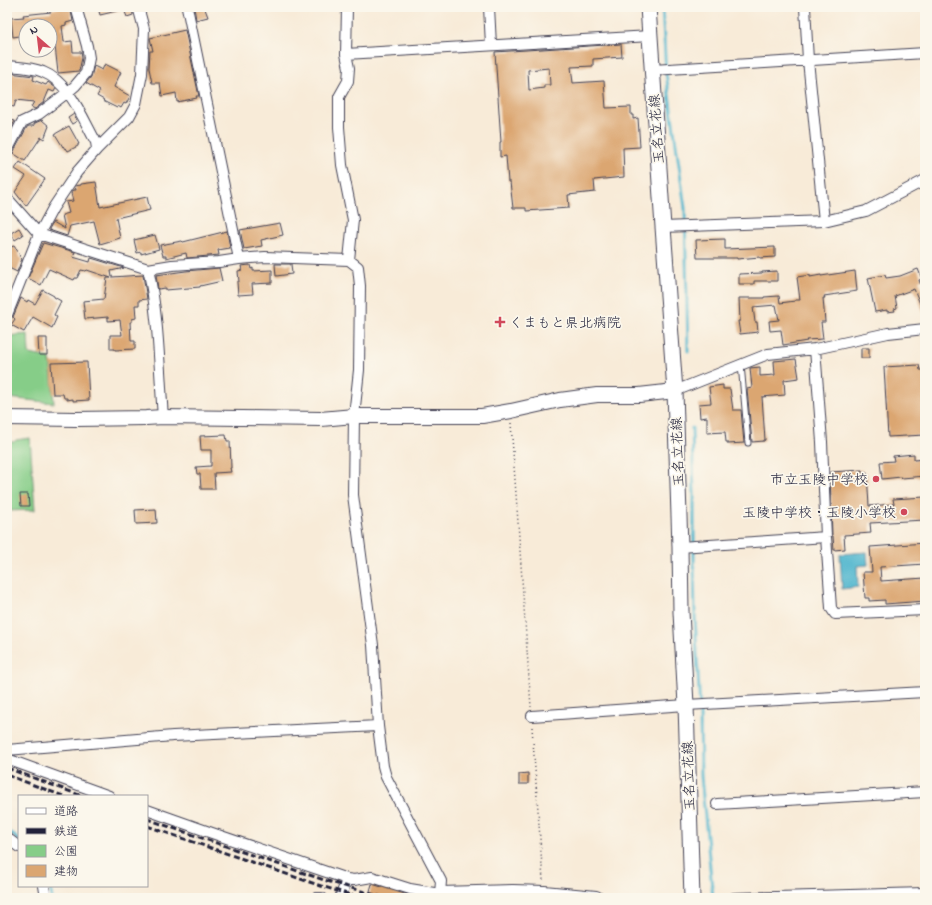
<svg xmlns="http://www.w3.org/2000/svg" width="932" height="905" viewBox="0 0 932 905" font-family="'Indie Flower','Klee One',sans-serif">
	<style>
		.green { fill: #86cd88; stroke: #547862 }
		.water { fill: #50b6ce; stroke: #396c84 }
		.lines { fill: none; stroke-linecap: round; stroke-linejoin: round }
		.stream { stroke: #50b6ce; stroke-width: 3 }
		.building { fill: #dba671; fill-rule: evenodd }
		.lane-casing { stroke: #424053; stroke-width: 7 }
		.street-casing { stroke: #424053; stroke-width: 12 }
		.secondary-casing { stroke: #424053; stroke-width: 16 }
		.primary-casing { stroke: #424053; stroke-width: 17 }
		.path { stroke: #424053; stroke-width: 1.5; stroke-dasharray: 1 3; stroke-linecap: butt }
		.lane { stroke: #fff; stroke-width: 5 }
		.street { stroke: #fff; stroke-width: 10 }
		.secondary { stroke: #fff; stroke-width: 14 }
		.primary { stroke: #fff; stroke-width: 15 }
		.rail { stroke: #22223b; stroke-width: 3; stroke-dasharray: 6 3; stroke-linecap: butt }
		.poi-dot { fill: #d1495b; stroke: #fbf7ec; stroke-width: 1.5 }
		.labels { text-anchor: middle; stroke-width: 3.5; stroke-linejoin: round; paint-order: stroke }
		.street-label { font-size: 14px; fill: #22223b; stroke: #fbf7ec }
		.poi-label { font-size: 14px; fill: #22223b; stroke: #fbf7ec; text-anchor: end }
	</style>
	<rect width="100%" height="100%" fill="#fbf7ec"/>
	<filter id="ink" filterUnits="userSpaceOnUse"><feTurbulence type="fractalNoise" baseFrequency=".025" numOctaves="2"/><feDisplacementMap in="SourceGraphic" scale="8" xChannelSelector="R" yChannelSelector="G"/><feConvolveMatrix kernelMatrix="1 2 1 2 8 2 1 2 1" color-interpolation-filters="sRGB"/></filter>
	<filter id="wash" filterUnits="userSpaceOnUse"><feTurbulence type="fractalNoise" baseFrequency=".012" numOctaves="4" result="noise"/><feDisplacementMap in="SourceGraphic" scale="16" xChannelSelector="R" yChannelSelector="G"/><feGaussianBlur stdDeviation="0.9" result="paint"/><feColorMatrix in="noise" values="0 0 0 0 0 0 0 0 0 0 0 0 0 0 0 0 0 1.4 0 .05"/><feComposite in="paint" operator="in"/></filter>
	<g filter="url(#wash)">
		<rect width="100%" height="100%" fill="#f8ebd8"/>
		<path class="green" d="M28,334L29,354L50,358L54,403L8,398V336Z
			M30,438L35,510L7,511V445L8,444V442H14L16,440Z"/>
		<path class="water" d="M867,552L868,565L857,566L858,587L842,589L840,554Z"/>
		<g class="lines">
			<path class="stream" d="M662,7L666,73L685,208L688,351
				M692,428L694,495V561L695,616L700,711L701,776L713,898
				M7,830L19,840
				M50,886L52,898"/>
		</g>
		<g id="blocks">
			<path class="building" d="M60,7H70L73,21L66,23V25L62,26L64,42L72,41L73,52H81L82,58L79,71L58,73L53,27L26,26V35L13,37L11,18L24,17L23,15L51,12V10Z
				M98,7H121V10L100,15Z
				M123,7H132L133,15L127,17Z
				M194,7H204V9H205L208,17L196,20Z
				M185,30L199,96H196L197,98L177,102L176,93L162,96L160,83H152L149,68L150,51H153L150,38Z
				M621,44L622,57L593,59V66L571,67L573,83L604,81L606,108L631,107V115H633V119L638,118L640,147L623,148L624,177L594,180L595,192L568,195L569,208L526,211V208H513L510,182H508L506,156L500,157V142H501L495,52ZM549,68L550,85H544V88L529,90L528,70Z
				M105,64L121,72L114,87L130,96L126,104L124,103L121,108L118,106L117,108L103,101L104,100L97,96L100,91L86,83L91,77L94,66L102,70Z
				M9,73L34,76L33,80L46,85L48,82L56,88L54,92L49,90L44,102L35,109L31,107L34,102L16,100L14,107L7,105V90Z
				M74,114L77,121L72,124L68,118Z
				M7,119L15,121L10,130L7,129Z
				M42,120L49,126L44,139L41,137L25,161L13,153L27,127L29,126H33L35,123Z
				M69,126L79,144H78V146L68,151L66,148L65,149L63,146V147L55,134Z
				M20,162L45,179L26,206L15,192L26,176L15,169Z
				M96,182L100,207L147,197L150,210L116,218L120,238L100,244L94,221L70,226L67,236L49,230V229L53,222L65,229L62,215L69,213L66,202L73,201L71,193L73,190H76L75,186L81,185V184Z
				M280,223L283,235L261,240L262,246L244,249L240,230Z
				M19,228L23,235L15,240L11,233Z
				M227,231L230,248L218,250L219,255L187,258L186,253L166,258V256H163L160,245L182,241L183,242Z
				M155,235L159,249L141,254V252L137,253L134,240Z
				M725,239V249L775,247V257L760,258V257L737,259V258H697L696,240Z
				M43,243L75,252L73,257L90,262L91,258L124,268L111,271L112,277L143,275L147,299L139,300V305H135L136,318L132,319V322H130L131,341H135V349L115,350V349H110V335H122L120,320L108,321V317L85,319L83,301L104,299L107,278H111L87,270L86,271L81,270L77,278H75L74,280L49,269L41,285L28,278Z
				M14,246L19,253L20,257L22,259L17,272L7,267V248Z
				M275,264H291L292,274L276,276Z
				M250,265L251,269L253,268V271L272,270V283L252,284L253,294L238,295L237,282H239L238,271L242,270L241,266Z
				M219,268L222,281L200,286V287L166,290V288L158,289L156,275L186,271Z
				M918,269L922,279L919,280L925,297V316L914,289L895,296L897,308L894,309L895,311L887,312V310L875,312L868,278L885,275L886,278L900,276Z
				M777,271V281H754V284H739V274L762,273V272Z
				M855,271L857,291L824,296L825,298H823L825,322H821L823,339L806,340L807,341L783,345L781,330L770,331L769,321L779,320L776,305L753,307L755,322H757L758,332L740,334L738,321H740L739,298H764V297L779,296L780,303L795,301V300H800L797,277L810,275V277L821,275V276Z
				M43,290L54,296V297L61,301L54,315L57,317L52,328L33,317L24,332L11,325L15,319L13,317L21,298L27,302L28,300L35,304Z
				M38,338H47V355H39Z
				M861,348H869V358H861Z
				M796,359L799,378L784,380L785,395L762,397L765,440H764V441L752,442L747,389L752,388L750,368L760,367V376L775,375L774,361Z
				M87,362L89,400L73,401V399L67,400V398H64L63,394H53L51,363Z
				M919,365L920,370H925V435L888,437L884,367Z
				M723,385V389H730L733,410H741L744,443L728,444V442H726L725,432L707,433V417L700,418L699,404L711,403L709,387Z
				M226,435L227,441H230L231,468H230L231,472L214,473L215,489H201L200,474H197L196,467L211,466V450H201L200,436Z
				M914,454V460L925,459V476L902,478L901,477L882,479L880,462L894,461L893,456Z
				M862,470V473H867L869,506L894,504L893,499L925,497V520L870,523L871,533L844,535L845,549L834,550L833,536H832L830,472Z
				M20,494H28L29,506H21Z
				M156,509L157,523L136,524L135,510Z
				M925,543V564L880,567L881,581L925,578V601L885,604V600L869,601V598H865L863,572H872L870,547Z
				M528,773V784H519V774Z
				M372,884L408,895L416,897V898H368Z"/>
		</g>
	</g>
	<g filter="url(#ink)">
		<use href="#blocks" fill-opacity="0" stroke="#424053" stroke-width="1"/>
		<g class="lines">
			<g class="lane-casing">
				<path id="lane" d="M741,364L748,443"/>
			</g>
			<g class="street-casing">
				<path id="street" d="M187,7L239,259
					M347,7L346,54L349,68L348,81L339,97V127L342,165L353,220L349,260
					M489,7L491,45
					M805,7L808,60L824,221
					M346,54L650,36
					M7,66C19,67 32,67 43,72C69,82 83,119 96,142L97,149
					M653,70L925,53
					M7,151L22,122L39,114L68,92L75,86L86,73L89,58L87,46L76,7
					M7,198L39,234L148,269L172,265L219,262L239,259L265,257L349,260L358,267L360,286L359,370L354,416L353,495L373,645L378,726L383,766L386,777L441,881L440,894L410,889L372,877L354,880L347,879L212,833L147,810
					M663,227L824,221L866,211L925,180
					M148,269C159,317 159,367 163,417
					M7,315L39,234L53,208L77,172L97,149L129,117L136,104L142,74L144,29L140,14L138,7
					M815,349L822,442L826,537L831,608L835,614L925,610
					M675,391L768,354L815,349L888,333L925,329
					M680,547L826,537
					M532,716L686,705L925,692
					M7,750L173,736L378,726
					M7,759L109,796
					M717,804L925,792
					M7,838L19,847
					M44,886L46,898
					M316,898H322
					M340,898L347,879
					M734,898L925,893"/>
			</g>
			<g class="secondary-casing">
				<path id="secondary" d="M7,418L76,419L146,418L163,417L321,419L354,416H482L511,411L560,400L597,395H639L675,391
					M440,894L513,892L544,893L596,898"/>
			</g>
			<g class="primary-casing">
				<path id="primary" d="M648,7L663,227L675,391L680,547L681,612L686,705L692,898"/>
			</g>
			<path class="path" d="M511,423L531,707
				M532,727L543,880"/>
			<use href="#lane" class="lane"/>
			<use href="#street" class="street"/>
			<use href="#secondary" class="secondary"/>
			<use href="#primary" class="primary"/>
			<path class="rail" d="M7,768L82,796
				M7,775L63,796
				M147,819L324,880L385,898
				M147,826L321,886L361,898"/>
		</g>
	</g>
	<g class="poi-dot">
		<path d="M498 316h4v4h4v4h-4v4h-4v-4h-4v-4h4z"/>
		<circle cx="876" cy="479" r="4"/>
		<circle cx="904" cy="512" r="4"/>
	</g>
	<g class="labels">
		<g class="street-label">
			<text transform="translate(656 129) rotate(-94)" y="5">玉名立花線</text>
			<text transform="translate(677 452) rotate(-92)" y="5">玉名立花線</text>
			<text transform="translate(688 776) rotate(-92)" y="5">玉名立花線</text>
		</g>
		<g class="poi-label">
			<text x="509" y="327" text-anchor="start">くまもと県北病院</text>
			<text x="868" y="484">市立玉陵中学校</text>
			<text x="896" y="517">玉陵中学校・玉陵小学校</text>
		</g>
	</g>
	<rect width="932" height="905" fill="none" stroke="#fbf7ec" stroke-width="24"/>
	<rect x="18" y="795" width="130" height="92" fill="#fbf7ec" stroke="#a4a2a5"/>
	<rect x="26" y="808" width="20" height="6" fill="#ffffff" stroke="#a4a2a5"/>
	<text x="54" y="815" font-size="12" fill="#22223b">道路</text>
	<rect x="26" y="828" width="20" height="6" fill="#22223b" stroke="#a4a2a5"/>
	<text x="54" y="835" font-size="12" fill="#22223b">鉄道</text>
	<rect x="26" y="845" width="20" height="12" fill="#86cd88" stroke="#a4a2a5"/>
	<text x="54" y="855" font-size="12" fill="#22223b">公園</text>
	<rect x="26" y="865" width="20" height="12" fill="#dba671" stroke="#a4a2a5"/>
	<text x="54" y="875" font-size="12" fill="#22223b">建物</text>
	<g transform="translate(38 38) rotate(332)"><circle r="19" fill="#fbf7ec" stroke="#a4a2a5"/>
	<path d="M0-3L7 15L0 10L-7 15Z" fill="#d1495b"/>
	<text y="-6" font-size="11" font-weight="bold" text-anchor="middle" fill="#22223b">N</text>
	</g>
</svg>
